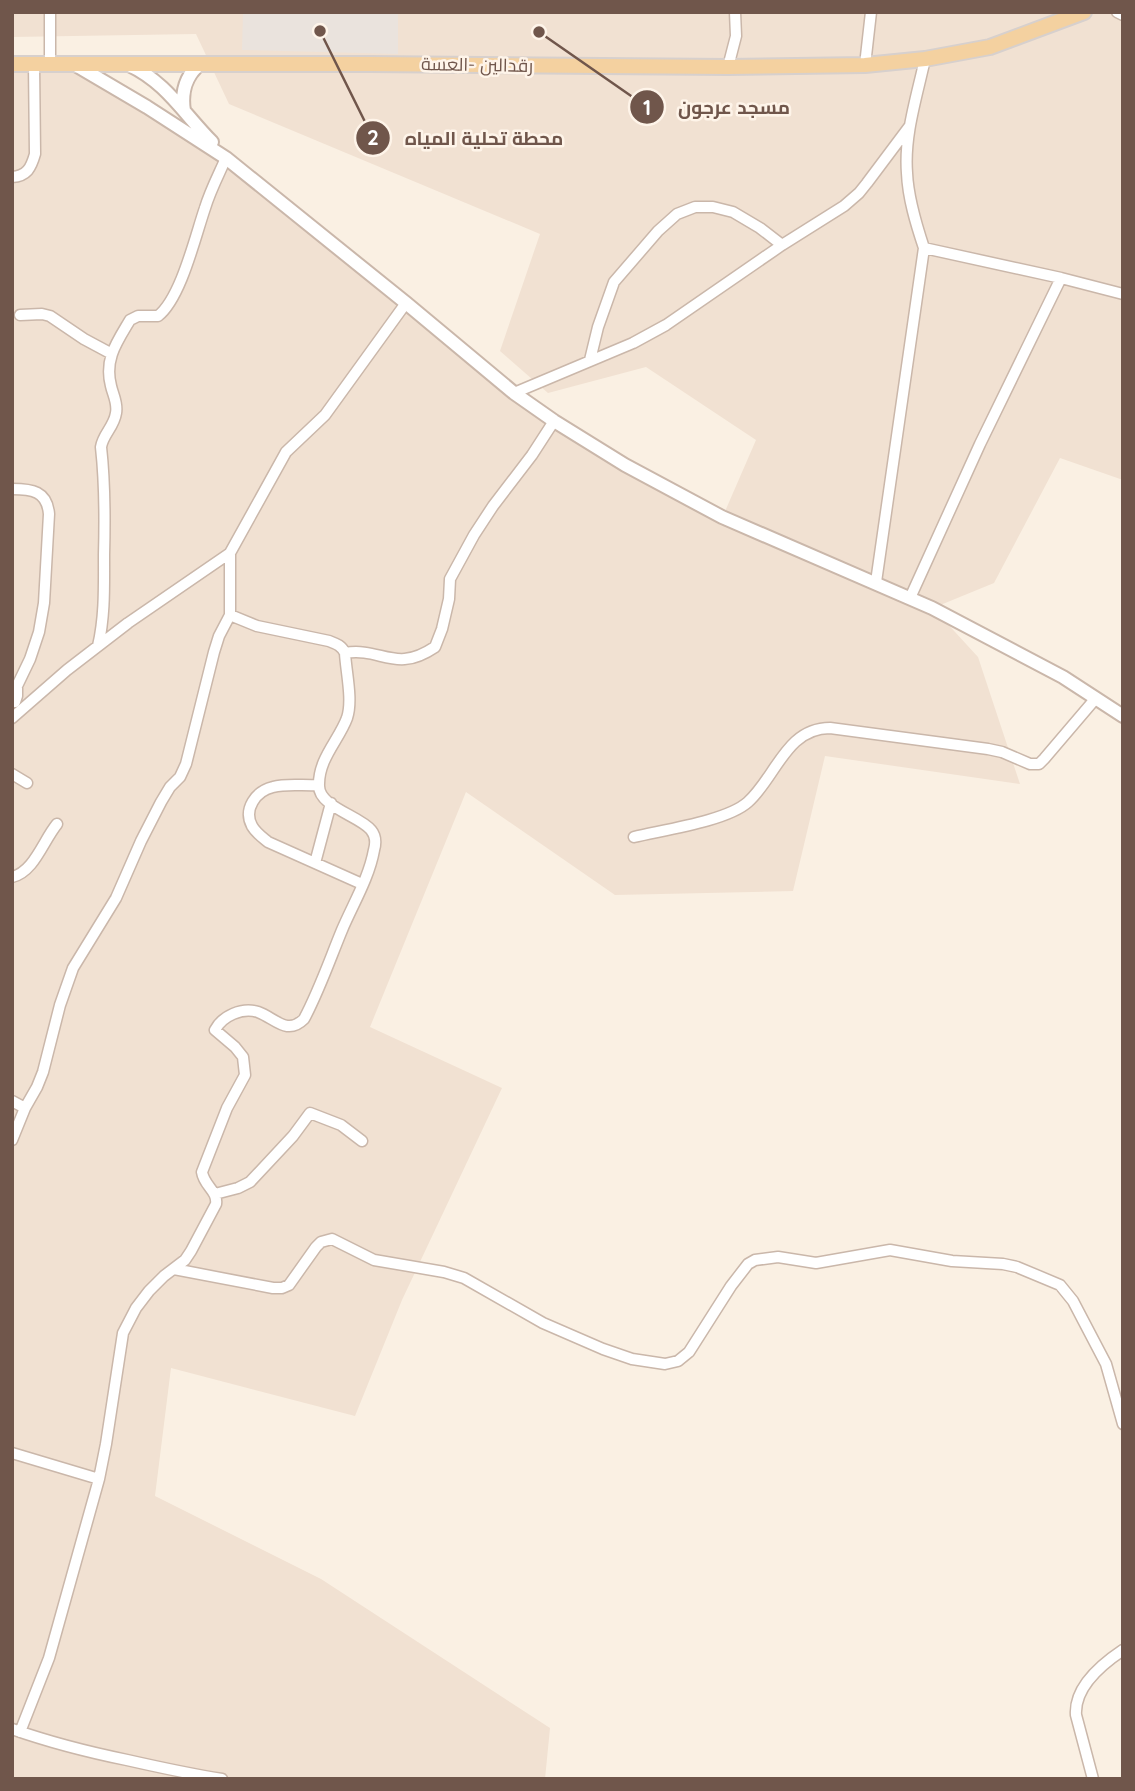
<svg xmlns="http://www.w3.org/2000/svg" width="1135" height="1791" viewBox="0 0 1135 1791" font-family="Quicksand,Cairo,sans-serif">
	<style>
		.residential { fill: #f1e1d2 }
		.industrial { fill: #eae3dd }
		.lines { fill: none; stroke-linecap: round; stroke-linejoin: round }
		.minor-casing { stroke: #cab7aa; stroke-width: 13 }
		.tertiary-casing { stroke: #cab7aa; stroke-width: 16 }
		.primary-casing { stroke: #d7d0cd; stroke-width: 18 }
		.minor { stroke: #fff; stroke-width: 10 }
		.tertiary { stroke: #fff; stroke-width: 12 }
		.primary { stroke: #f4d1a0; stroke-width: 14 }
		.labels { text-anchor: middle; stroke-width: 5; stroke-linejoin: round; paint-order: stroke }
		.street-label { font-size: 18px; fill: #70564b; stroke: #fef4e9 }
		.leader { fill: none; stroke: #70564b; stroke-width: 2.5 }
		.callout-dot { fill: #70564b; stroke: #fef4e9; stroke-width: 2.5 }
		.mark-label { font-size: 21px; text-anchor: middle; font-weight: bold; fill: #fff }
		.callout-label { font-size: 19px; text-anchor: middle; font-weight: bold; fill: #70564b; stroke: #fef4e9; stroke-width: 5; stroke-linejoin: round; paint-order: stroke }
	</style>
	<rect width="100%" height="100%" fill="#faf0e3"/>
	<path class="residential" d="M12,12H1123V480L1060,458L994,583L933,608L978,657L1020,784L825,756L793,891L615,895L466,792L370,1027L502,1088L402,1300L355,1416L171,1368L155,1496L321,1579L550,1728L545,1779H12V64L73,63L226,158L514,393L723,516L756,440L646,367L548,393L500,351L540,234L229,104L196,34L12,37Z"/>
	<path class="industrial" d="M243,12H398V54L242,50Z"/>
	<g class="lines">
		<g class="minor-casing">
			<path id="minor" d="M50,12V63
				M1117,12L1123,15
				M865,65L871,12
				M728,67L736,36L735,12
				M12,177C27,176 31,168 35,154L34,64
				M924,248L1061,278L1123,294
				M20,315L42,314L50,316L84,339L112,354
				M590,360L598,327L614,282L658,231L677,214L695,207H713L733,212L760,228L782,245
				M514,393L633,343L666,325L782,245L844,206L859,193L867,183L909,127
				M12,489C32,489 47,491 49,514L44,603L39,632L30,659L17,686V696L15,702
				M876,582L924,248C916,224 908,198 907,173C904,135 917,96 925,59
				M910,598L980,444L1061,278
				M98,646C105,616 104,586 104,555C105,519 105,483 101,447C103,434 114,427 116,413C118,403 113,395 111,386C104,359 117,342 130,320L138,316H158C181,298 195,237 205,208C210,191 219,174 226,158
				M345,653C382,647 395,674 435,647L442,629L449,599L450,579L474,535L493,506L532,455L554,421
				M12,718L67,670L128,623L230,553L286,452L325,415L406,303
				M12,774L27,783
				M319,785C304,786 287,783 273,787C256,791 243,809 252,826C256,833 262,837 268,842L362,884
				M634,837C663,830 727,821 748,802C776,777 786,728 830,728L988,749L1002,752L1030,764H1039L1044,759L1096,698
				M315,863L331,803
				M12,877C34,872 43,841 57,824
				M12,1101L25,1108
				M12,1140L25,1108L37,1087L43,1072L60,1005L73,968L116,898L141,841L161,802L170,787L180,777L186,764L214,652L219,636L230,615V553
				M215,1194L238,1188L250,1182L293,1136L310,1113L341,1125L362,1141
				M174,1269L273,1288H282L289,1285L316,1247L321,1242L332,1239L374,1260L444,1272L464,1278L543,1323L603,1349L632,1359L665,1364L678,1361L689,1352L731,1286L748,1264L755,1260L778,1257L816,1263L890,1250L952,1261L1003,1264L1017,1267L1060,1285L1073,1301L1106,1364L1123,1424
				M12,1453L99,1479
				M12,1729C49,1742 88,1752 127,1760C158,1767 190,1774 222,1779
				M20,1732L49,1658L99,1479L106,1444L123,1333L136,1308L149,1291L164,1276L185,1260L191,1251L216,1204C218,1191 204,1186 202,1172L227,1108L245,1075L243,1057L235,1047L215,1030C222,1016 242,1007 258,1012C275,1018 287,1036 304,1019C319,991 330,959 342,930C353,904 369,878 374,850C376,843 376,836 371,830C360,816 319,807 319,786C318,759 339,740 347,718C353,700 346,672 345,653C342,646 337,644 329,641L257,626L230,615
				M1093,1779L1076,1715C1074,1687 1102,1664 1123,1650"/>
		</g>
		<g class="tertiary-casing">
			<path id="tertiary" d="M74,64L147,107L226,158L406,303L514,393L554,421L625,465L722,517L932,608L1063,677L1123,716
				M129,65C166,82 184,114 212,142
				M184,111C181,92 185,76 201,63"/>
		</g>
		<g class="primary-casing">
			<path id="primary" d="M12,64H371L728,67L865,65L925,59L990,47L1084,12"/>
		</g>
		<use href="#minor" class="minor"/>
		<use href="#tertiary" class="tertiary"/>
		<use href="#primary" class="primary"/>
	</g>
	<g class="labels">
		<g class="street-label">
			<text transform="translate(477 65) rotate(1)" y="6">رقدالين -العسة</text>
		</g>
	</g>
	<path class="leader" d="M539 32L647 107M320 31L373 138"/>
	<g class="callout-dot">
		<circle cx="539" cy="32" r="7"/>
		<circle cx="320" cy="31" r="7"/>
		<circle cx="647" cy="107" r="18"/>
		<circle cx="373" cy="138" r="18"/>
	</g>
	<g class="mark-label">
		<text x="647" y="115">1</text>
		<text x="373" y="145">2</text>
	</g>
	<g class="callout-label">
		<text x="734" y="114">مسجد عرجون</text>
		<text x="484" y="145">محطة تحلية المياه</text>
	</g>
	<rect width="1135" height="1791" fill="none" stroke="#70564b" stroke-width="28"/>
</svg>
